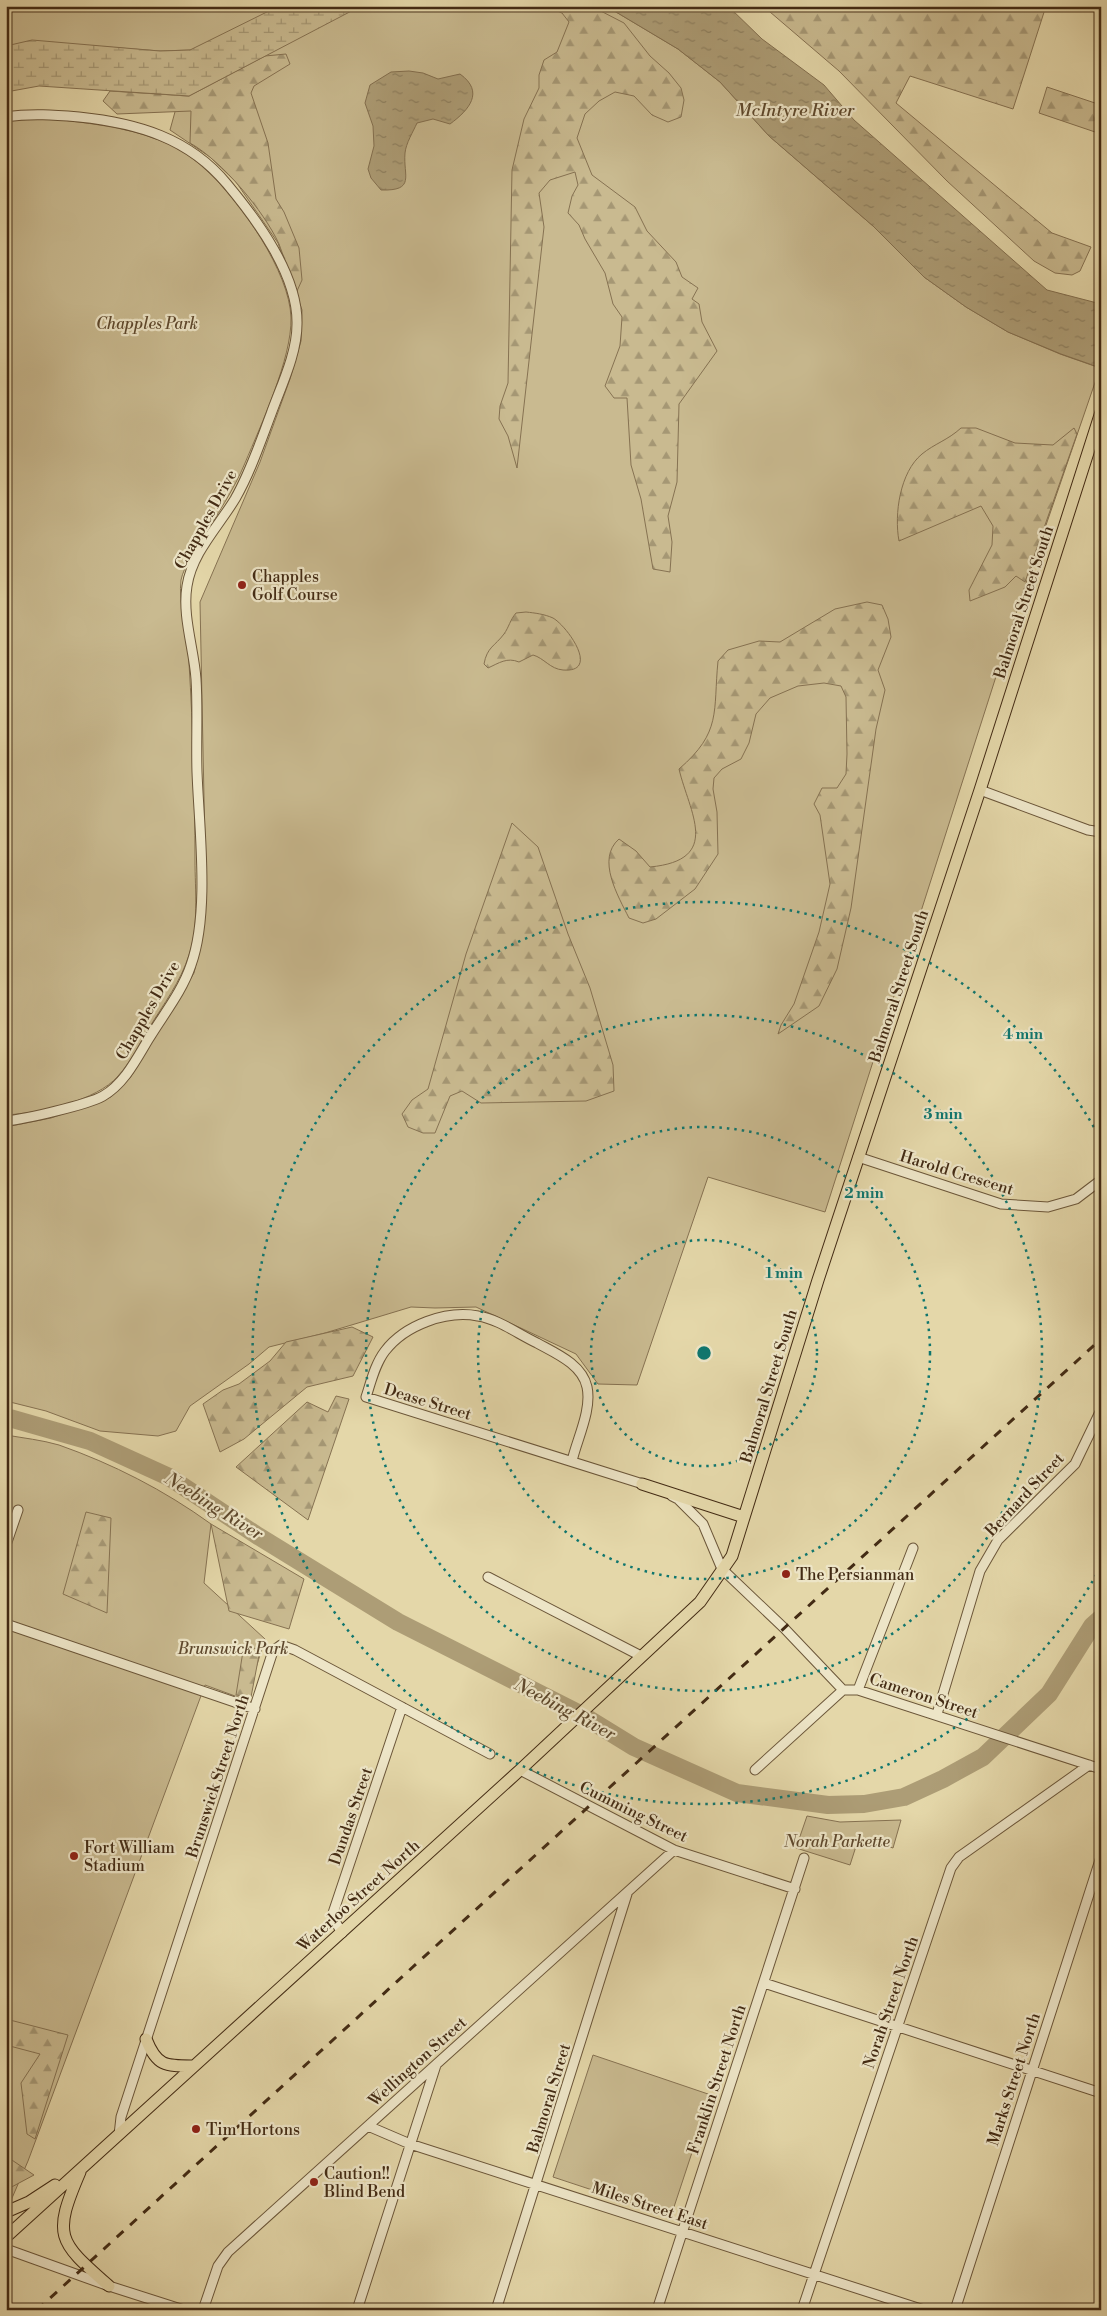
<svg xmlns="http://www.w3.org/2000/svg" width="1107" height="2316" viewBox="0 0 1107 2316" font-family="'Libre Bodoni',serif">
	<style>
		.green { fill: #c9ba90; stroke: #867252 }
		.forest { fill: url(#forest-firs); stroke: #867252 }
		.wetland { fill: url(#wetland-marsh); stroke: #867252 }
		.water { fill: url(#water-ripples); stroke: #836f4f }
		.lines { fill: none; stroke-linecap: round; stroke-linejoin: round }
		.river { stroke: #ad9d76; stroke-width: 18 }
		.minor-casing { stroke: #6b5639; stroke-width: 11 }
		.major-casing { stroke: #432b14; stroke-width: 13 }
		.minor { stroke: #ede5c7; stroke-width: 9 }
		.major { stroke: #e4d7a9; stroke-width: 11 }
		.rail { stroke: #432b14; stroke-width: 3; stroke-dasharray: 9 9; stroke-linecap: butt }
		.ring { fill: none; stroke: #0f766e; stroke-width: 2.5; stroke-dasharray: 2.5 5 }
		.poi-dot { fill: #8f2418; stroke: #ede5c7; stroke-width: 2 }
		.labels { text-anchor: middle; stroke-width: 4.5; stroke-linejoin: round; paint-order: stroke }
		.park-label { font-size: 16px; font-style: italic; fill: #5e482d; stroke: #ede5c7 }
		.street-label { font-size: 16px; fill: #432b14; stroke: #ede5c7 }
		.poi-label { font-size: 16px; fill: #432b14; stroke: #ede5c7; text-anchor: start }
		.water-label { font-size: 18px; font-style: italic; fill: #5e482c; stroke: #ede5c7 }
		.centre { fill: #0f766e; stroke: #ede5c7; stroke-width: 2.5 }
		.ring-label { font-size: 15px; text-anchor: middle; font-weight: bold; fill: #0f766e; stroke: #ede5c7; stroke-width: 4.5; stroke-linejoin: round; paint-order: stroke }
	</style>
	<defs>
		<pattern id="forest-firs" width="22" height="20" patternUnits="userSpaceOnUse" patternTransform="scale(1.25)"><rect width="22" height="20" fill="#c9ba90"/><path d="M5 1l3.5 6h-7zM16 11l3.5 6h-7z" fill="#a59774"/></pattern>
		<pattern id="wetland-marsh" width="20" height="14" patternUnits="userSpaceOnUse" patternTransform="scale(1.25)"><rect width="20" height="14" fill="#c9ba90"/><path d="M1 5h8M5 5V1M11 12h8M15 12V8" fill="none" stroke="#a59774"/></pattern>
		<pattern id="water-ripples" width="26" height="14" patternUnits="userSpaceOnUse" patternTransform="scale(1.25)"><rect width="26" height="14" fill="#ad9d76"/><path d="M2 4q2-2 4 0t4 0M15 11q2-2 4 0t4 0" fill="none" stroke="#8e8060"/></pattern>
	</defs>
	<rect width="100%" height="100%" fill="#e4d7a9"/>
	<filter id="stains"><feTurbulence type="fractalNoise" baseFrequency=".004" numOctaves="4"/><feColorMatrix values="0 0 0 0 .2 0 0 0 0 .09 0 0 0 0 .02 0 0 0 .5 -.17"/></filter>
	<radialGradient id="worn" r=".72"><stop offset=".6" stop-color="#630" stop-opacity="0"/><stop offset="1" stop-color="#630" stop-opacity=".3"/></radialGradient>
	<path class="green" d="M6,6H612L611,9L678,49L720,82L769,136L873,226L924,277L966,307L1008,332L1060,354L1100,368L1023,592L825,1212L708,1177L637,1385L598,1384L576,1354L476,1307L435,1308L411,1307L325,1333L269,1347L249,1364L190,1406L176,1431L158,1436L100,1431L46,1411L6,1401V1127L51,1118L111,1097L130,1078L194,973L203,932L206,896L200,602L260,462L290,379L301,341L302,310L278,243L236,182L210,157L170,130L192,50L160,51L80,45L6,46Z
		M47,118C84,123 124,126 159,140C176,146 194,158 207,171C240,201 290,272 291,318C292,358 261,425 245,463C234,490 216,516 201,541C194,553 184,566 181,580C178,600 188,641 189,663C193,729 195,795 195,860C195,891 199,926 189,955C181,981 163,1005 149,1028C139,1044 131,1062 118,1076C97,1101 39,1113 6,1115V121Z
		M6,1435C23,1438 42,1440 59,1445C113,1464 164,1490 211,1524L204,1583L265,1639L246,1700L205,1685L28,2161L6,2212Z
		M807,1816L840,1822L901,1820L893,1848L859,1837L850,1865L796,1848Z
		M593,2055L711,2095L671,2216L553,2177Z"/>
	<path class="forest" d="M552,6H591L624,23L650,56L669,73L681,88L684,100L681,117L668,122L652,115L634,96L615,92L599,101L585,114L577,138L592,175L635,207L647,231L676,262L682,277L698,288L692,299L699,304L702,322L717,351L679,404L677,482L668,516L672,542L670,572L653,569L641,499L631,465L627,398H614L605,386L620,346L622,317L613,304L605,273L585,239L579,225L568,213L572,196L578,185L575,172L550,180L539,193L544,227L517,468L508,436L499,419L500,406L508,383L512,170L524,119L539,88V75L544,60L557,52L569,22L562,13L550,8Z
		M763,6H1046L1013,109L910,76L896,103L1052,233L1091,247L1080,271L1072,275L1055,273L1034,261L947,181L839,71Z
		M286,54L290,64L254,86L251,93L268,143L276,199L284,212L299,248L302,280L297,291C290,276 285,260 279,244C264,211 222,161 190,143L191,111L117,114L103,101L110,91L189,96L265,56Z
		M1047,87L1101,105V134L1039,113Z
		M961,428H976L1015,443L1053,445L1074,428L1077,434L1025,582L1016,576L1005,587L970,601L969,590L992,545L993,526L981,506L899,541C894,514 900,472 922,454C934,444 948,440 961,428Z
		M867,602L882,605L888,619L891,637L878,670L885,690L876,729L851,908L837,969L819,1006L778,1034L781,1025L794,1004L819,932L830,884L820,815L814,804L822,788H837L846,774L847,754L846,697L841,686L824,683L798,686L770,698L756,714L749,743L741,759L722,769L714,778L713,789L717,812L718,854L695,889L656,919L643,923L629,918C618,896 596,859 619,839L636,851L650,867C723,860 689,812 679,769C722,732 713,712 718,661L728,650L759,641L780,642L835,609Z
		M526,612C535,613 544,614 553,618C567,626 601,673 563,670C550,669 544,658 533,655L519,662C507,657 499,663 488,668L484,664C487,647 495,646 504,634C509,627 510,620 516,613Z
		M512,823L538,847L568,934L590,988L613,1065L614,1091L586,1101L481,1103L462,1091L450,1096L435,1133H423L408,1127L402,1114L412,1100L428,1089L466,954Z
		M352,1327L373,1337L353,1376L307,1387L244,1439L220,1452L203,1404L223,1390L239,1384L270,1361L286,1342Z
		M336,1396L349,1399L308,1520L236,1467L307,1402L328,1412Z
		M86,1512L111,1518L107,1613L63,1594Z
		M211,1524L304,1579L289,1629L229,1611Z
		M244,1645L260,1650L251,1697L236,1695Z
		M6,2019L68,2035L35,2139L27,2134L21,2083L40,2054L6,2045Z
		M6,2156L34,2175L6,2190Z"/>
	<path class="wetland" d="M279,6H361L189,96L39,86L6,92V46L32,40L160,51L190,50Z"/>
	<path class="water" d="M606,6H728L762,39L824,85L854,120L1047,290L1101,304V368L1061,354L1008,332L966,307L924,277L873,226L769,136L720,82L678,49Z
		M409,71L423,73L438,79L460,74C485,92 469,110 450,124L433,119L417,123C413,132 406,143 405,153C403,176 416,191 381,190L371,178L368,169L374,146L373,126L365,103L370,85L391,72Z"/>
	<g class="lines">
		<path class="river" d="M6,1417L90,1441L169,1477L258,1536L398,1622L582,1715L634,1747L737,1793L828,1805L864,1804L904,1797L943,1779L983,1757L1049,1694L1092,1626L1101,1618"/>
		<g class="minor-casing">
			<path id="minor" d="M6,117C31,113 55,115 79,117C137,123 189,138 227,184C257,220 298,275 297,324C297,354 281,386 271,414C260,443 250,473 235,499C218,527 192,553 187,586C182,616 194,649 196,679C198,710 196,741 197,772C199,828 210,912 191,965C182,992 163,1015 148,1040C136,1060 124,1084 103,1096C87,1105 25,1119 6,1121
				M980,790L1088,830L1101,832
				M858,1157L1001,1204L1048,1207L1076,1199L1101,1180
				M572,1461C577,1439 592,1410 587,1387C582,1364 555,1353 537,1343C518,1334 498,1319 478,1316C446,1310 405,1325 385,1351C375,1364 371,1382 366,1397L646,1485
				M672,1496L678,1499L703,1524L722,1569L784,1628L843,1690H858L1101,1769
				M6,1545L18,1510
				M488,1577L641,1656
				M6,1624L255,1709
				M858,1690L913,1548
				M937,1714L980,1571L998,1540L1075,1464L1101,1410
				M520,1770L674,1850L795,1889
				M755,1770L843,1690
				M342,1933L332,1916L402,1707
				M764,1983L1101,2093
				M368,2126L410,2144L924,2310
				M119,2135L121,2117L273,1651L281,1645L295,1650L490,1754
				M6,2249L109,2286L184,2310
				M203,2310L218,2266L228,2252L674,1850
				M357,2310L436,2065
				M496,2310L627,1894
				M657,2310L804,1858
				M802,2310L951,1868L959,1857L1089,1765
				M955,2310L1101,1857"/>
		</g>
		<g class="major-casing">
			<path id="major" d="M642,1484L744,1517
				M146,2039C157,2067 166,2066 194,2066
				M80,2172C52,2237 58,2241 109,2286
				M6,2212L29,2202L55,2185
				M6,2237L520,1770L700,1602L732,1556L818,1280L980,790L1101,412"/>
		</g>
		<use href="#minor" class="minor"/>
		<use href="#major" class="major"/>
		<path class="rail" d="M37,2310L1101,1339"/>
	</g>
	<g class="ring">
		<circle cx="704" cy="1353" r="113"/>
		<circle cx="704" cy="1353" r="226"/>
		<circle cx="704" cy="1353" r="338"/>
		<path d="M1100 1568A451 451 0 1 1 1100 1138"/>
	</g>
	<g class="poi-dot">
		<circle cx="242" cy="585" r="5"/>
		<circle cx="786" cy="1574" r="5"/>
		<circle cx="74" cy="1856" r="5"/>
		<circle cx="196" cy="2129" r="5"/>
		<circle cx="314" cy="2182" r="5"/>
	</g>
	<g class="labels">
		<g class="park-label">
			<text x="147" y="329">Chapples Park</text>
			<text x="233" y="1654">Brunswick Park</text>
			<text x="837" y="1847">Norah Parkette</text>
		</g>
		<g class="street-label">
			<text transform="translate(205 519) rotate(-61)" y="6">Chapples Drive</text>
			<text transform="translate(1023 602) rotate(-72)" y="6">Balmoral Street South</text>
			<text transform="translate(898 986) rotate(-72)" y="6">Balmoral Street South</text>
			<text transform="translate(147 1010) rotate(-60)" y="6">Chapples Drive</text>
			<text transform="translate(957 1172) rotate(17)" y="6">Harold Crescent</text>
			<text transform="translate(768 1386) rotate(-73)" y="6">Balmoral Street South</text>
			<text transform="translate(428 1401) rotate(17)" y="6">Dease Street</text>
			<text transform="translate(1024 1494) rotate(-47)" y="6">Bernard Street</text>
			<text transform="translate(924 1695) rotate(18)" y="6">Cameron Street</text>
			<text transform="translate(217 1776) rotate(-72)" y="6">Brunswick Street North</text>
			<text transform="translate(634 1811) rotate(26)" y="6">Cumming Street</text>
			<text transform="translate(350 1816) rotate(-71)" y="6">Dundas Street</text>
			<text transform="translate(358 1895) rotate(-42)" y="6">Waterloo Street North</text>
			<text transform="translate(890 2002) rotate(-71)" y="6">Norah Street North</text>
			<text transform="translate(417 2061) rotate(-42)" y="6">Wellington Street</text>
			<text transform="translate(716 2079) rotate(-72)" y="6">Franklin Street North</text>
			<text transform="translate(1013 2079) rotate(-72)" y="6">Marks Street North</text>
			<text transform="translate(548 2098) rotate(-73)" y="6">Balmoral Street</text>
			<text transform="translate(650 2205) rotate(18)" y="6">Miles Street East</text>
		</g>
		<g class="poi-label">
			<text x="252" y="582">Chapples<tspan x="252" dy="18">Golf Course</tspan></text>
			<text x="796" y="1580">The Persianman</text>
			<text x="84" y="1853">Fort William<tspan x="84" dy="18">Stadium</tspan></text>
			<text x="206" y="2135">Tim Hortons</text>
			<text x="324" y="2179">Caution!!<tspan x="324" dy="18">Blind Bend</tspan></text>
		</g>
		<g class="water-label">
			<text x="795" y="116">McIntyre River</text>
			<text transform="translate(214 1506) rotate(32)" y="6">Neebing River</text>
			<text transform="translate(565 1709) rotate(28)" y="6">Neebing River</text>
		</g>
	</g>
	<circle cx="704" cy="1353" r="8" class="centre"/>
	<g class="ring-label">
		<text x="1023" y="1039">4 min</text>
		<text x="943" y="1119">3 min</text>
		<text x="864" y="1198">2 min</text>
		<text x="784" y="1278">1 min</text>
	</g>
	<rect width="1107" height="2316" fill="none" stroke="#e4d7a9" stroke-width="25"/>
	<rect x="8" y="8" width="1092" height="2301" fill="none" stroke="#432b14" stroke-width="2.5"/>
	<rect x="12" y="12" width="1082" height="2291" fill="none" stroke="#432b14"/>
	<rect width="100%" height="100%" filter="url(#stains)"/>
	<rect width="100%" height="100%" fill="url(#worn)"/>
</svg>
